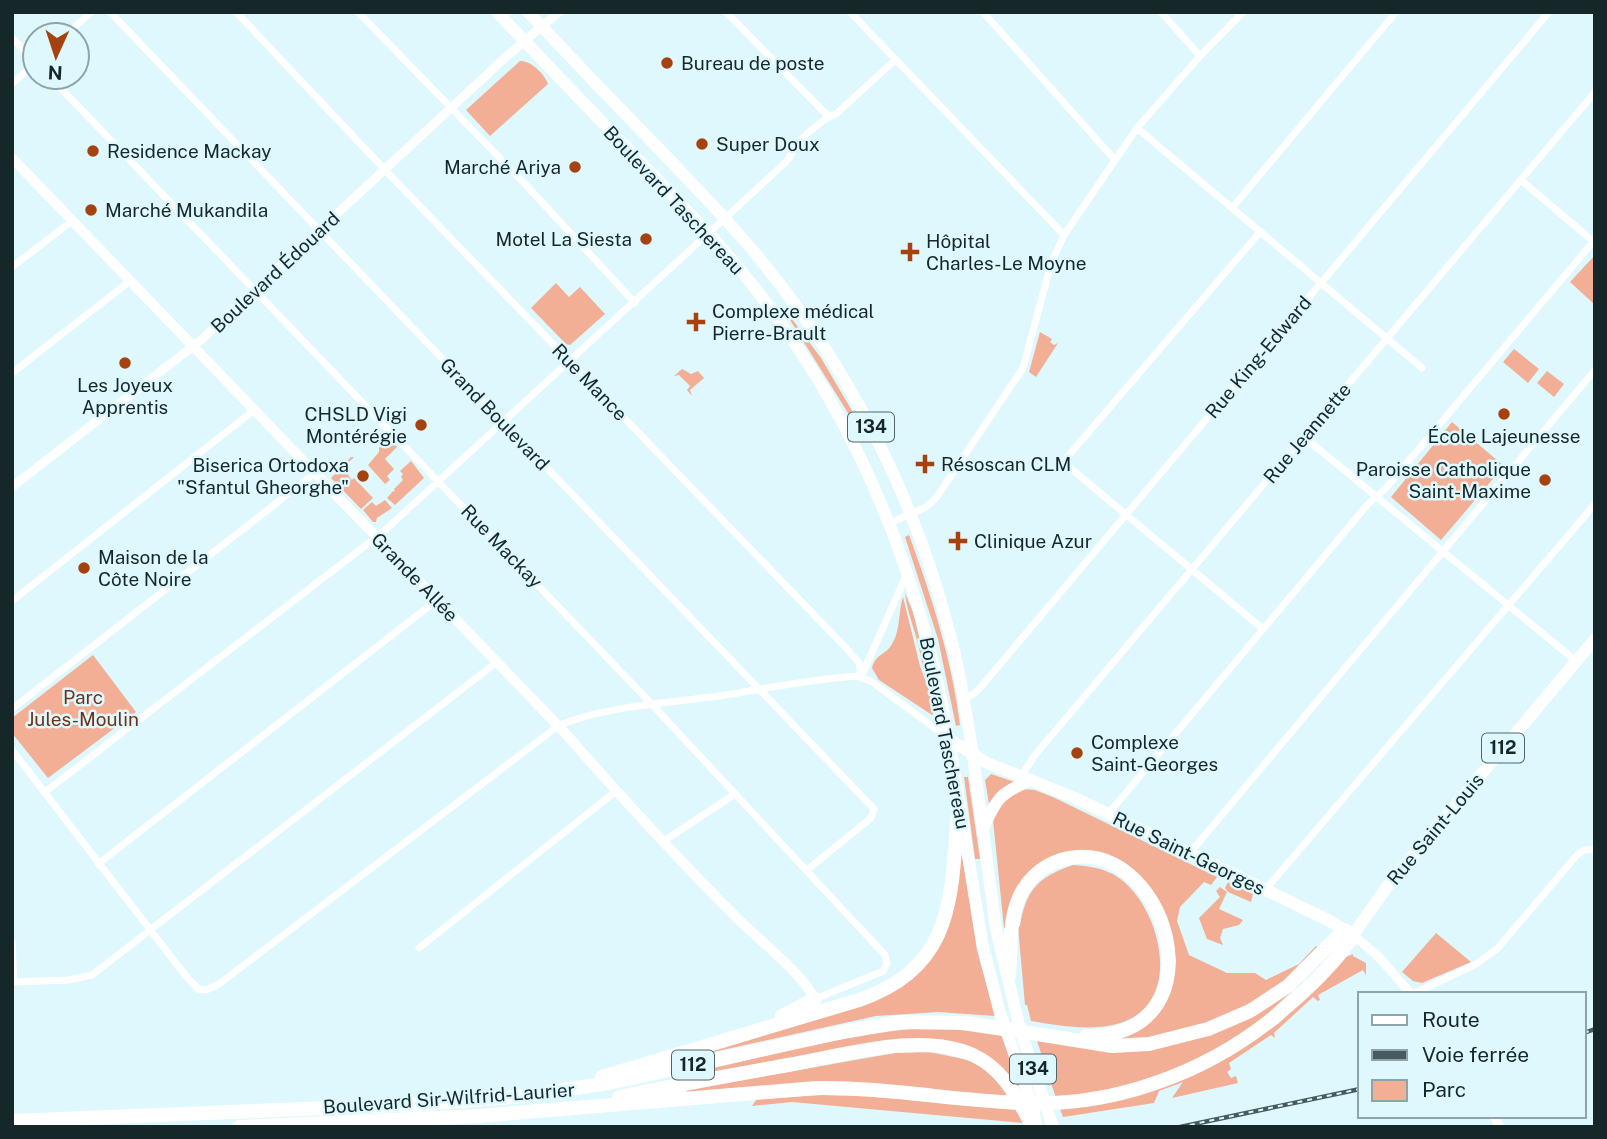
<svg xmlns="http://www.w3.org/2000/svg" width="1607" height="1139" viewBox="0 0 1607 1139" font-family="'Public Sans',sans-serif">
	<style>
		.green { fill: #f2af95 }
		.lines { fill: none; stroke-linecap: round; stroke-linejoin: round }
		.minor { stroke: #fff; stroke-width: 7 }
		.tertiary { stroke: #fff; stroke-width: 9 }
		.secondary { stroke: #fff; stroke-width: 10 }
		.primary { stroke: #fff; stroke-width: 12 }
		.trunk { stroke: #fff; stroke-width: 12 }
		.motorway { stroke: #fff; stroke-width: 14 }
		.rail-casing { stroke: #475a5e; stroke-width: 4.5 }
		.rail { stroke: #def8fd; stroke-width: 2; stroke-dasharray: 5; stroke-linecap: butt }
		.poi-dot { fill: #a6420f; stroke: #def8fd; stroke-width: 2.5 }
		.labels { text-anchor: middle; stroke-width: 5; stroke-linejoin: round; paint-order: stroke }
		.shield { fill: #def8fd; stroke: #526669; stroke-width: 2 }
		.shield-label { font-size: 18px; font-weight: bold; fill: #16272a }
		.poi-label { font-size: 19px; fill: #16272a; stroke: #def8fd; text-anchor: start }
		.street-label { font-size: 19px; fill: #16272a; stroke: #def8fd }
		.park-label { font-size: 19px; fill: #6f3217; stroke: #def8fd }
	</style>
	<rect width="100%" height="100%" fill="#def8fd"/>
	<path class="green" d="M520,61C531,60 546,76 548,84L490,136L466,110Z
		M1595,255V305L1570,282Z
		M556,283L569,297L580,287L605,314L570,345L566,344L531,308Z
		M792,319L821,358L861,426L858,429L790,320Z
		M1040,332L1052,339L1050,342L1054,345L1058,343L1036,377L1029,372Z
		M1514,349L1539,369L1528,383L1503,362Z
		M682,369L691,374L698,371L704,378L690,390L692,396L687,390L690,386L679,375L674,376Z
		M1547,371L1564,384L1554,397L1537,383Z
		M1452,422L1504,466L1441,540L1391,497Z
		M387,437L397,447L385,459L394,469L387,476L390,480L385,484L368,465L379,452V444Z
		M351,457H354L344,467L349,473L348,475L352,480L354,478L373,498L361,509L331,478Z
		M411,461L424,478L395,505L387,498L393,491L395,492L394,489L403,480L401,477L403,474L400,471Z
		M385,500L392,508L377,518L376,522H373L363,510L372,502L376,506Z
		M909,535C932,597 952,661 960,725L956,726L938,639L905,537Z
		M905,593L913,612L934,697C924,683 923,665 919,648C915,630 907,612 905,593Z
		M903,597L920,666L931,696L932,707H934L935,712L932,715L879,680L872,668C876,654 883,656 890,647C901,633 898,612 903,597Z
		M93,655L136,712L48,778L12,733V718Z
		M991,774L1015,782L989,804L985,780Z
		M964,777H968L980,859H975Z
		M1021,789L1035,790L1055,798L1217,877L1211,885L1204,882L1180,907L1177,921L1189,955L1227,973H1255L1266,980L1299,964L1316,946L1320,949C1303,965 1285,982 1267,996C1227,1024 1164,1038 1117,1041L1116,1039L1145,1026L1160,1010L1171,992L1176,960L1173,946L1126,865L1099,854L1087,852L1058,856L1046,861L1008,927L1004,928L993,820L996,808Z
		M961,848L977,950L995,1016L938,1012L876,1016L646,1067L870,1000L929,956Z
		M1073,865C1089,866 1105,868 1119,878C1159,906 1183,995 1128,1020C1100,1033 1060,1026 1031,1021L1027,1005H1025L1018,927L1020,926C1026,890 1038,877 1073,865Z
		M1228,882L1253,894L1251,902L1228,892L1225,888Z
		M1220,887L1227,892L1219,909L1243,920L1239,925L1223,929L1220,938L1223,945L1207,939L1199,918L1220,897L1216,891Z
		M1436,933L1471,962L1422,983L1413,981L1402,972Z
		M1353,954V956L1366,963V975L1363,970L1318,995L1320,1000L1318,1001L1313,997L1274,1033L1275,1038L1271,1035L1229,1063L1231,1069L1227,1072L1231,1078L1236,1076L1238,1083L1172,1098L1183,1082L1159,1091L1154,1103L1063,1117L1060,1109L1192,1076L1214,1065L1278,1024L1346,957Z
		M1303,981L1249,1031L1169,1074L1111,1091L1056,1098L1037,1041L1098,1049L1161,1045Z
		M910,1029H954L1002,1036L1021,1085L1017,1086L954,1043L693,1077L692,1073C764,1057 836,1037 910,1029Z
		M930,1052L968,1060L989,1071L1011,1098L887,1087L687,1095L686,1090L895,1053Z
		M823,1095L868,1096L1017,1110L1023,1123L792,1102L752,1106L757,1099Z"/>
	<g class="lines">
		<path class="minor" d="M110,12L874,809L871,818L807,870
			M236,12L385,170L846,648L859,663L861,677
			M358,12L525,184L635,303
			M726,12L828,116
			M850,12L1064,235
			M983,12L1115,160
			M1161,12L1200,56
			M66,35L91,12
			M12,38L35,61
			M50,77L644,696L885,955L887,964L883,971L815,999
			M12,84L35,63
			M1137,128L1422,368
			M1521,180L1595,243
			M1232,208L1396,12
			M1260,232L1063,462L1263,629
			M12,267L72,221
			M12,373L130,281
			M1304,437L1576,661
			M890,523L926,507L936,498L1023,368L1051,264L1064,235L1137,128L1200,56L1243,12
			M12,601L254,410
			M861,677L906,576
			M964,697L972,695L980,688L1549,12
			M12,709L315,473
			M12,750L185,975L198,989L206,990L219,984L558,726C601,707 665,703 712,697C760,690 809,679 857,676L872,682L947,737
			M1021,776L1035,755L1595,92
			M45,792L383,532L786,162C791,157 791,153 795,147C801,138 826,116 836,114L895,60
			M1108,814L1368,504L1385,489L1593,242
			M664,841L735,794
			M1189,854L1595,370
			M98,864L437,600
			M1265,890L1595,504
			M12,942L14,981
			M419,948L616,791
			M12,982L69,980L92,975L497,662
			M1413,994L1476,964L1497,949L1577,855L1584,850L1595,849"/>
		<path class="tertiary" d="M12,487L201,340L508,55L559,12
			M1353,935L1378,956L1411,994
			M1494,1116L1500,1127"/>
		<path class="secondary" d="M12,158L566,734C621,797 678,859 737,918C760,941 800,971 815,999"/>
		<path class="primary" d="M497,12C548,66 599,119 651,173C680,204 710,233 737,266C851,402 918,565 949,739L987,763L1075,798L1328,920L1353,935L1389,884L1595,639
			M528,12C573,60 618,107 664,154C698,190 733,225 764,264C848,368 911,491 946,620C959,665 966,710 973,756"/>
		<path class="trunk" d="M949,739L983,947L1000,1013L1032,1105L1037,1127
			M973,756L996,929L1021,1033L1053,1127
			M984,827C997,797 1001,793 1031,780"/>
		<path class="motorway" d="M1009,976C1011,953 1009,925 1017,903C1024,882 1040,867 1061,860C1164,828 1229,1037 1086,1036
			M782,1016L815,999
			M602,1077L859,1000C960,966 950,888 959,802
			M619,1097C675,1085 732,1075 788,1065C842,1056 921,1031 973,1055C1004,1069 1017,1098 1033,1127
			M12,1121L423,1104L525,1096L614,1082L847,1031L900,1022L967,1023L1112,1046L1149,1044L1208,1029L1250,1011L1288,986L1337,937L1347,931
			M239,1127L479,1116L816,1088C886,1087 955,1101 1024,1103C1112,1107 1203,1074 1272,1019C1297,999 1337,963 1353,935"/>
		<g class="rail-casing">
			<path id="rail" d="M1584,1033L1595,1029
				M1180,1127L1360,1089"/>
		</g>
		<use href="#rail" class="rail"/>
	</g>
	<g class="poi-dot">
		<circle cx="667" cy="63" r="7"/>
		<circle cx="702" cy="144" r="7"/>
		<circle cx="93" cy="151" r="7"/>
		<circle cx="575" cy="167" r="7"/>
		<circle cx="91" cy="210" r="7"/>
		<circle cx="646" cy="239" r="7"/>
		<path d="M906.5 241.5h7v7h7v7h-7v7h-7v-7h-7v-7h7z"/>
		<path d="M692.5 311.5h7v7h7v7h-7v7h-7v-7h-7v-7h7z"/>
		<circle cx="125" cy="363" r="7"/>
		<circle cx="1504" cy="414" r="7"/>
		<circle cx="421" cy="425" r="7"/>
		<path d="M921.5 453.5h7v7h7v7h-7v7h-7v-7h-7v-7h7z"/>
		<circle cx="363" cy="476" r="7"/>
		<circle cx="1545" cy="480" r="7"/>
		<path d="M954.5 530.5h7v7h7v7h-7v7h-7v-7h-7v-7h7z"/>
		<circle cx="84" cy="568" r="7"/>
		<circle cx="1077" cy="753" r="7"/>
	</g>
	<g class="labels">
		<g class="shield">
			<rect x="848" y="412.5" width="46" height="29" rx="5"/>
			<rect x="1482" y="733.5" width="42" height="29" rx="5"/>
			<rect x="672" y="1050.5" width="42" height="29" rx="5"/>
			<rect x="1010" y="1054.5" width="46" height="29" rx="5"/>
		</g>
		<g class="shield-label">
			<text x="871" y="433">134</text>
			<text x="1503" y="754">112</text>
			<text x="693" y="1071">112</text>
			<text x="1033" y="1075">134</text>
		</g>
		<g class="poi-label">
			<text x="681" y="70">Bureau de poste</text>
			<text x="716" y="151">Super Doux</text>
			<text x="107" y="158">Residence Mackay</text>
			<text x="561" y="174" text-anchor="end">Marché Ariya</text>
			<text x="105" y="217">Marché Mukandila</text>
			<text x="632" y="246" text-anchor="end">Motel La Siesta</text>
			<text x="926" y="248">Hôpital<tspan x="926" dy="22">Charles-Le Moyne</tspan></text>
			<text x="712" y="318">Complexe médical<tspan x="712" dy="22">Pierre-Brault</tspan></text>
			<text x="125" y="392" text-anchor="middle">Les Joyeux<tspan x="125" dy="22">Apprentis</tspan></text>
			<text x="407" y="421" text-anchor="end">CHSLD Vigi<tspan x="407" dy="22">Montérégie</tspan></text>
			<text x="1504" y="443" text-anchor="middle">École Lajeunesse</text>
			<text x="941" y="471">Résoscan CLM</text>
			<text x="349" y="472" text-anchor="end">Biserica Ortodoxa<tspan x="349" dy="22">"Sfantul Gheorghe"</tspan></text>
			<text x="1531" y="476" text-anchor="end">Paroisse Catholique<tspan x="1531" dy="22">Saint-Maxime</tspan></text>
			<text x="974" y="548">Clinique Azur</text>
			<text x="98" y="564">Maison de la<tspan x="98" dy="22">Côte Noire</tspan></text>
			<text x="1091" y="749">Complexe<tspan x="1091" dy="22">Saint-Georges</tspan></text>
		</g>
		<g class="street-label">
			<text transform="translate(674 200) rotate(47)" y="7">Boulevard Taschereau</text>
			<text transform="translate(275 272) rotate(-43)" y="7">Boulevard Édouard</text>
			<text transform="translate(1258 357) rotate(-50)" y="7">Rue King-Edward</text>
			<text transform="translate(590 382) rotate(46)" y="7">Rue Mance</text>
			<text transform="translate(495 414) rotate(46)" y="7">Grand Boulevard</text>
			<text transform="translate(1307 433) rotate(-50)" y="7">Rue Jeannette</text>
			<text transform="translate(502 546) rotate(46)" y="7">Rue Mackay</text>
			<text transform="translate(415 577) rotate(46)" y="7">Grande Allée</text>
			<text transform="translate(945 733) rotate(79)" y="7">Boulevard Taschereau</text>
			<text transform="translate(1435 829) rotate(-50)" y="7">Rue Saint-Louis</text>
			<text transform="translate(1189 853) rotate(26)" y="7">Rue Saint-Georges</text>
			<text transform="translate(449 1098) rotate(-4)" y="7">Boulevard Sir-Wilfrid-Laurier</text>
		</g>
		<g class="park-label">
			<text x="83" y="704">Parc<tspan x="83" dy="22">Jules-Moulin</tspan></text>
		</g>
	</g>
	<rect width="1607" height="1139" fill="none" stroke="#16272a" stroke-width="28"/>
	<rect x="1358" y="992" width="228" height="126" fill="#def8fd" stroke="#8ea4a9" stroke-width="2"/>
	<rect x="1372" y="1015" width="35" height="10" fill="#ffffff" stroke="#8ea4a9" stroke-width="2"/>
	<text x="1422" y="1027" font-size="21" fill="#16272a">Route</text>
	<rect x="1372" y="1050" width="35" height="10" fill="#475a5e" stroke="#8ea4a9" stroke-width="2"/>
	<text x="1422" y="1062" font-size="21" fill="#16272a">Voie ferrée</text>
	<rect x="1372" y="1080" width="35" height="21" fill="#f2af95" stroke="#8ea4a9" stroke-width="2"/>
	<text x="1422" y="1097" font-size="21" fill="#16272a">Parc</text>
	<g transform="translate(56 56) rotate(183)"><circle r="33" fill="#def8fd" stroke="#8ea4a9" stroke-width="2"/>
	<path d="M0-5L12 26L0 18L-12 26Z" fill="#a6420f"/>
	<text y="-10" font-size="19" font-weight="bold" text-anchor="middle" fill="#16272a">N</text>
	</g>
</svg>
